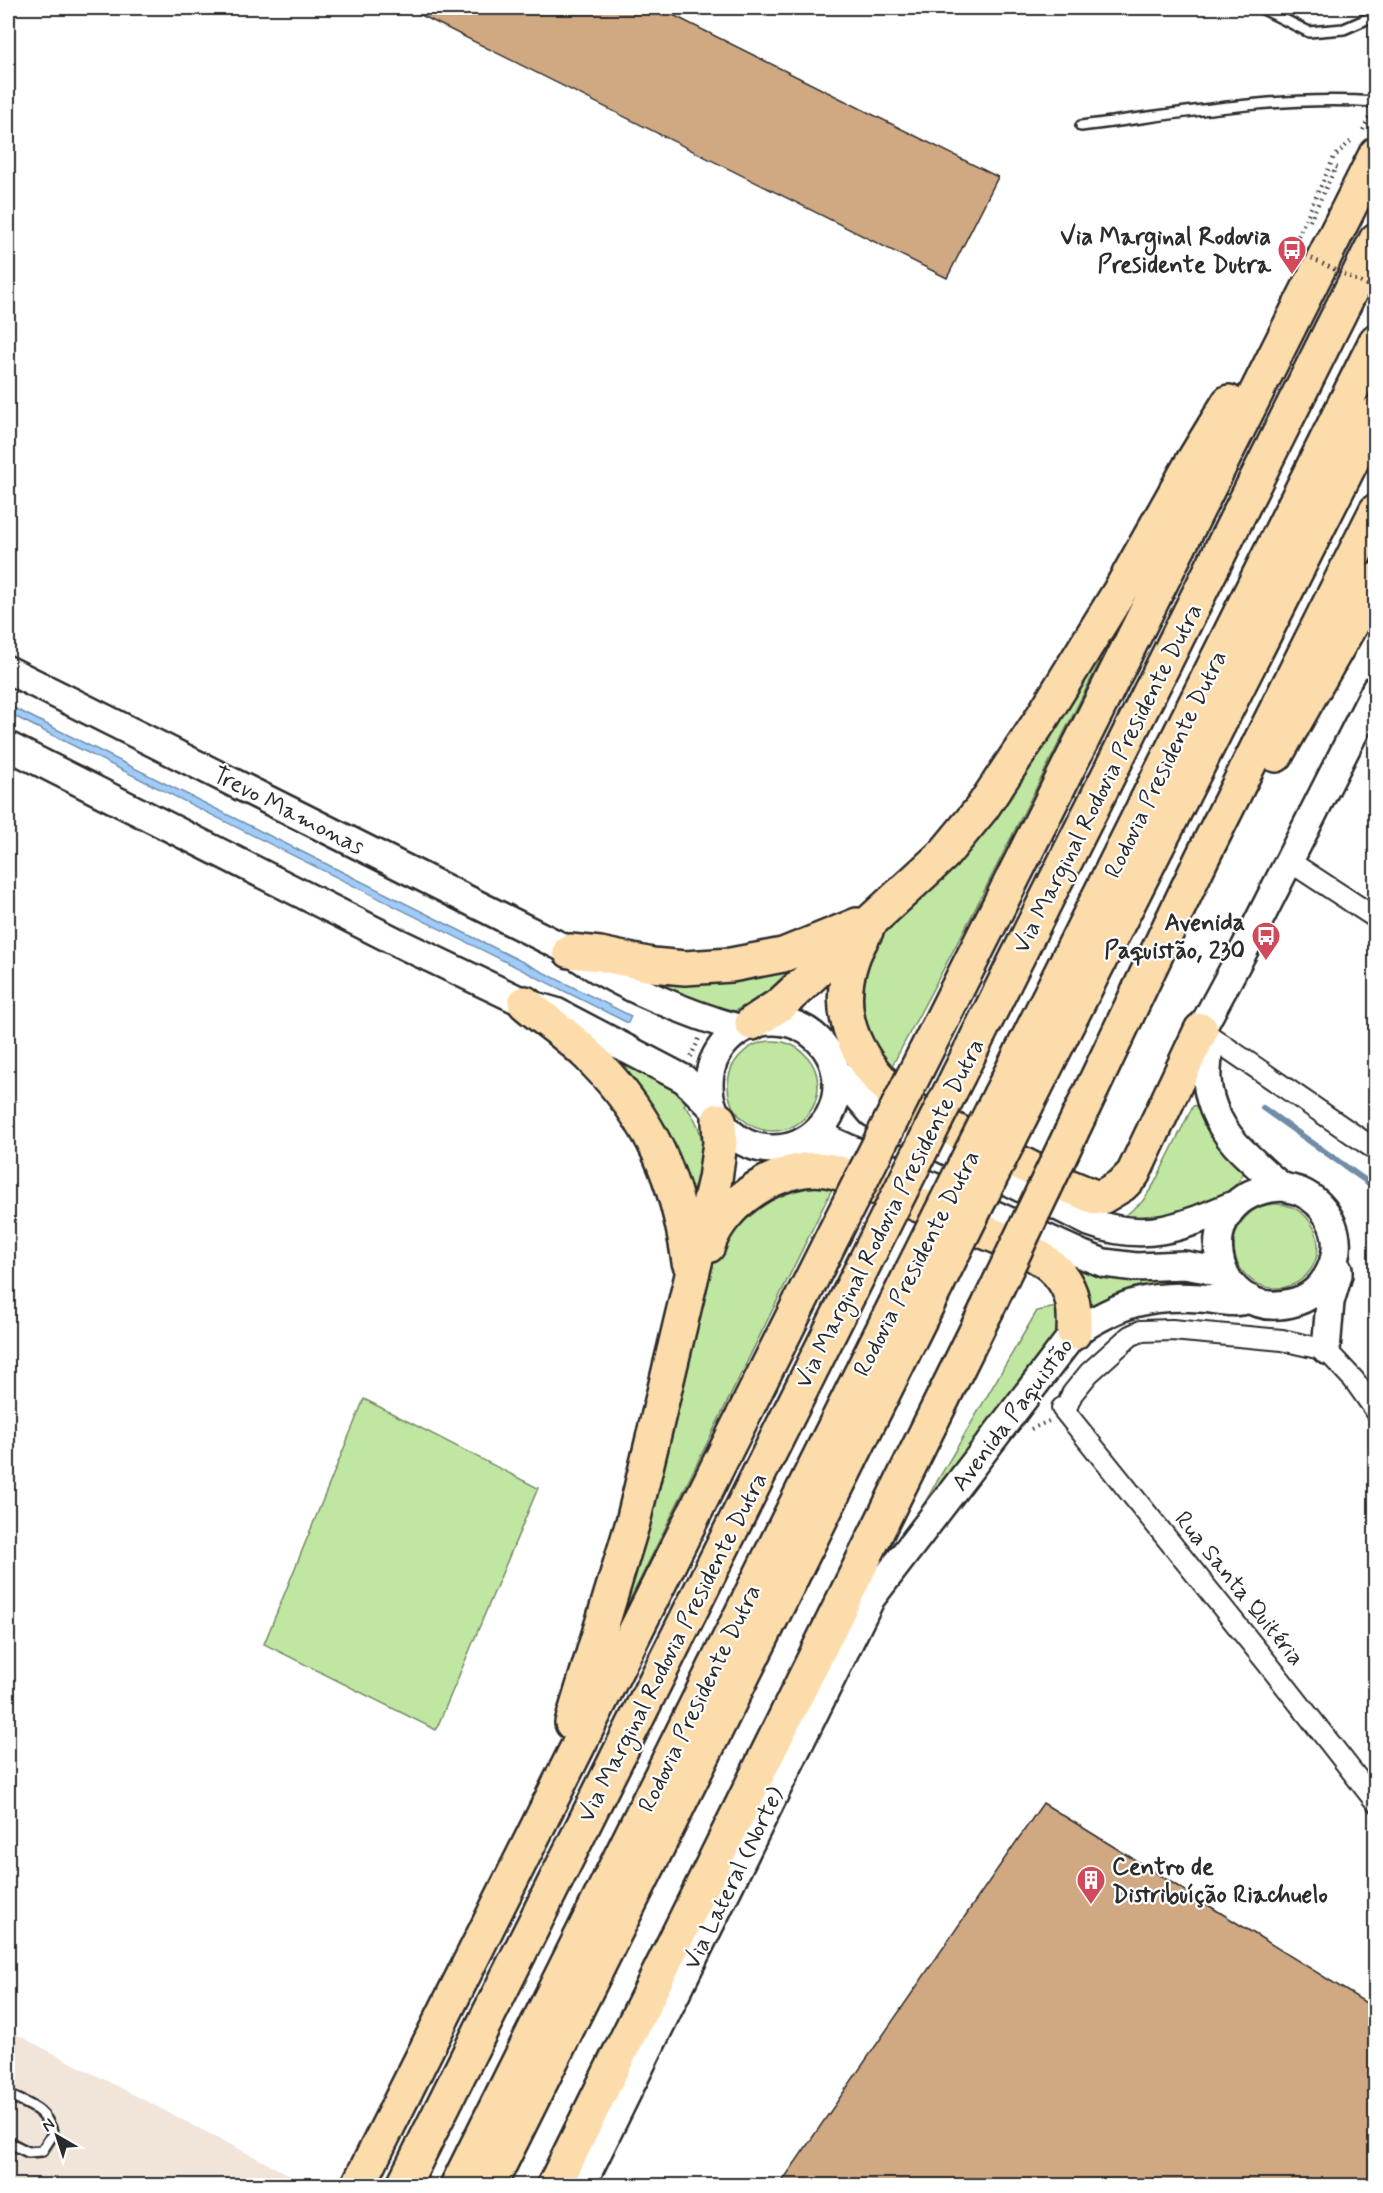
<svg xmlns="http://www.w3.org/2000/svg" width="1383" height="2193" viewBox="0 0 1383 2193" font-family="Mynerve,sans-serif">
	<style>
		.built { fill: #f1e5da }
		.green { fill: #c0e7a2; stroke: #768966; stroke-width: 1.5 }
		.water { fill: #9fccf9; stroke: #718ca7; stroke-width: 1.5 }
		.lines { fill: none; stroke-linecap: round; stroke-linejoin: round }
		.stream { stroke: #718ca7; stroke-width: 6 }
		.building { fill: #d0a982; stroke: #2b2b2b; stroke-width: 1.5 }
		.service-casing { stroke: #2b2b2b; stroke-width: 14 }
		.minor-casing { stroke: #2b2b2b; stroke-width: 24 }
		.secondary-casing { stroke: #2b2b2b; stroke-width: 32 }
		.motorway-casing { stroke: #2b2b2b; stroke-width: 38 }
		.path { stroke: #2b2b2b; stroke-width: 4; stroke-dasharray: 1.5 4.5; stroke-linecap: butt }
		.service { stroke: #fff; stroke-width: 9 }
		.minor { stroke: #fff; stroke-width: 20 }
		.secondary { stroke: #fff; stroke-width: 27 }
		.motorway { stroke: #fddcac; stroke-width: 33 }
		.motorway-bridge-casing { stroke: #2b2b2b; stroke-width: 38; stroke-linecap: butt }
		.path-bridge { stroke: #2b2b2b; stroke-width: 4; stroke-dasharray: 1.5 4.5; stroke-linecap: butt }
		.motorway-bridge { stroke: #fddcac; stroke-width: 33 }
		.labels { text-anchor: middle; stroke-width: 4.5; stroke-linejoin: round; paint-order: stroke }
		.poi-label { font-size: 24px; font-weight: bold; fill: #2b2b2b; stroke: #fff; text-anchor: end }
		.street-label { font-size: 24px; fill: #2b2b2b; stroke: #fff }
	</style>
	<rect width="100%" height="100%" fill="#fff"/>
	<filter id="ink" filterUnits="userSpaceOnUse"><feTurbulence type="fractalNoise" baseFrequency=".0167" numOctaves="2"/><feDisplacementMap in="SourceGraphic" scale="12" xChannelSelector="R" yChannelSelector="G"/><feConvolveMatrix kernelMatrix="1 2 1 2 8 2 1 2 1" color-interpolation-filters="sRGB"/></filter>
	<g filter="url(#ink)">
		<path class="built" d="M8,2030L309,2185H8Z"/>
		<path class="green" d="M1141,580L971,917L892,1066C886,1063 883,1057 879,1052C863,1027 861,1000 866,972L858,970L866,954Z
			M804,956L763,996L729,1014L650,983L649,977Z
			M728 1086a45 45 0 1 1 90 0a45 45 0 1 1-90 0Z
			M606,1052L658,1080L687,1100L684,1105C714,1136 700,1172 691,1209Z
			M1201,1105L1243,1170C1245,1191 1182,1217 1163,1219C1149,1220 1135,1219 1121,1219L1142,1202L1154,1184L1193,1106Z
			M825,1186L832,1189L625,1610L715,1255C718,1248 720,1239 725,1234C751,1207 788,1188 825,1186Z
			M1234 1246a42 42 0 1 1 84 0a42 42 0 1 1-84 0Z
			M1067,1264L1103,1275L1179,1278L1192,1279L1204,1286L1108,1299L1089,1307Z
			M1062,1306L1061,1327L1052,1346L905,1536L1037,1311Z
			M364,1399L538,1488L436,1730L264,1644Z"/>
		<path class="water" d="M8,705L631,1016L628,1023L8,713Z"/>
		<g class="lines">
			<path class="stream" d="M1263,1108L1376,1188"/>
		</g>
		<path class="building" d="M407,8H659L998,177L947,278Z
			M1043,1803L1376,2009V2186H779Z"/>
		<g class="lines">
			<g class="service-casing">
				<path id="service" d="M1261,8L1309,32L1344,29L1376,15
					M1081,126C1178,114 1277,95 1376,102
					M8,2095C31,2106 45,2108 53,2134L42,2151L28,2152L8,2142"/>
			</g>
			<g class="minor-casing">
				<path id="minor" d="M1289,861L1376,918
					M1201,1030L1376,1150
					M1062,1408L1268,1664L1376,1802
					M1065,1411L1072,1394L1089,1373L1130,1336L1141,1331L1172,1330L1282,1340L1326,1350L1354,1380L1376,1411"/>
			</g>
			<g class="secondary-casing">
				<path id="secondary" d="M8,670L570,951C615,984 687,1014 741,1029
					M8,746L399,943L525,1003L556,1012L684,1079L713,1108
					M709 1085a64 64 0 1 1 128 0a64 64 0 1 1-128 0Z
					M837,1072L872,1113L1089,1222C1146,1243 1181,1227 1234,1205
					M802,1142L832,1141L1083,1255L1104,1263L1136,1267L1184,1265L1207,1269L1226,1276
					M1282,1187C1184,1191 1208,1327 1295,1302C1316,1296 1331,1277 1335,1256C1341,1230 1325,1203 1301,1192C1295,1189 1286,1189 1280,1185C1267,1176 1255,1163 1243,1152C1223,1133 1209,1107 1207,1080C1206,1069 1209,1058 1208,1048C1207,1042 1203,1036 1201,1030L1245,948L1376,689
					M1326,1350L1330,1302L1338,1275V1269
					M581,2186L871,1598L1074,1333C1119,1304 1147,1294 1200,1298C1219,1299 1232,1305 1250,1299"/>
			</g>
			<g class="motorway-casing">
				<path id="motorway" d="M1276,755L1376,580
					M866,931C861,940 855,950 852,960C830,1024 866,1076 918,1112L1056,1181L1095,1197H1102L1122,1185L1133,1174L1201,1030
					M570,951L600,954L652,965L685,968L731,965L783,955L857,925
					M525,1003C547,1022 572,1038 592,1059C652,1120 677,1178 689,1262
					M752,1023L781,1004L944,854L982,808L1040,721L1118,594L1190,466L1229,402
					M924,1055L1376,154
					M959,1074L1376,240
					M1000,1095L1376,341
					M1025,1108L1376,413
					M1071,1133L1203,856L1376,511
					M708,1246C721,1203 781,1163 826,1170C841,1172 855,1179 869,1185C899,1196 928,1209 957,1221C988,1234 1036,1248 1058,1273C1074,1291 1075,1310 1074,1333
					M572,1723L633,1522L715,1179L720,1143L719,1120
					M358,2186L835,1232
					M403,2186L871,1250
					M457,2186L912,1271
					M489,2186L937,1285
					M554,2186L986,1311"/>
			</g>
			<path class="path" d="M1363,130L1370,115
				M1310,221L1336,167L1340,169
				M1300,244L1298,247L1294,245L1334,157L1353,139
				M691,1057L699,1039
				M1031,1429L1049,1421"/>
			<use href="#service" class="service"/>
			<use href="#minor" class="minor"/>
			<use href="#secondary" class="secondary"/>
			<use href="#motorway" class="motorway"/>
			<g class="motorway-bridge-casing">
				<path id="motorway-bridge" d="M835,1232L924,1055
					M871,1250L959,1074
					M912,1271L1000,1095
					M937,1285L1025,1108
					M986,1311L1071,1133"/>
			</g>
			<path class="path-bridge" d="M1301,253L1376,290"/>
			<use href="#motorway-bridge" class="motorway-bridge"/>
		</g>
	</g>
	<defs>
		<g id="bus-pin" transform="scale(1.5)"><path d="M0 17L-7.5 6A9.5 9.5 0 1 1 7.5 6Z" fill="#d1495b" stroke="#fff"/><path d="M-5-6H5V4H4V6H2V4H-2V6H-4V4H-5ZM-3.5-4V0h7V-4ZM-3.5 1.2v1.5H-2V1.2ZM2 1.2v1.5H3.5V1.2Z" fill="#fff"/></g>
		<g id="building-pin" transform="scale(1.5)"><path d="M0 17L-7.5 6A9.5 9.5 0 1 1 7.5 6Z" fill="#d1495b" stroke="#fff"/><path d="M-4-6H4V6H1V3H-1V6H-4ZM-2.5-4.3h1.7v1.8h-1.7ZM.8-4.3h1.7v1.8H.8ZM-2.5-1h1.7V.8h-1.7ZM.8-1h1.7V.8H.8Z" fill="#fff"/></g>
	</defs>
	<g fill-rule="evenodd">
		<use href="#bus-pin" x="1292" y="250"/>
		<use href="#bus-pin" x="1266" y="936"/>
		<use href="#building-pin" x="1091" y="1880"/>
	</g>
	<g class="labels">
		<g class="poi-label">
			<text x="1271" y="244">Via Marginal Rodovia<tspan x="1271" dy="28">Presidente Dutra</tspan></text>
			<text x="1245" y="930">Avenida<tspan x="1245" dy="28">Paquistão, 230</tspan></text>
			<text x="1112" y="1874" text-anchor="start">Centro de<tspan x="1112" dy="28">Distribuíção Riachuelo</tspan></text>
		</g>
		<g class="street-label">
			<text transform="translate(1165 764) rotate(-64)" y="8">Rodovia Presidente Dutra</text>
			<text transform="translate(1107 778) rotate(-63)" y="8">Via Marginal Rodovia Presidente Dutra</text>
			<text transform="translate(289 810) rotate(27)" y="8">Trevo Mamonas</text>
			<text transform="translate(889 1213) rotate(-63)" y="8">Via Marginal Rodovia Presidente Dutra</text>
			<text transform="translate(916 1263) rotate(-63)" y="8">Rodovia Presidente Dutra</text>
			<text transform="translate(1012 1414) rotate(-53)" y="8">Avenida Paquistão</text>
			<text transform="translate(1240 1588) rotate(51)" y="8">Rua Santa Quitéria</text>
			<text transform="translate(672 1647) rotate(-63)" y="8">Via Marginal Rodovia Presidente Dutra</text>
			<text transform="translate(699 1698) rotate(-64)" y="8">Rodovia Presidente Dutra</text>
			<text transform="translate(733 1878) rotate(-64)" y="8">Via Lateral (Norte)</text>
		</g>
	</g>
	<rect width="1383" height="2193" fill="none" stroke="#fff" stroke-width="30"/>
	<rect x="15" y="15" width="1353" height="2163" fill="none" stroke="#2b2b2b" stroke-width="2" filter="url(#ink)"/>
	<g transform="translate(57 2136) rotate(321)" stroke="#ffffff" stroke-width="4.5" paint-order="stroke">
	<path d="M0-4.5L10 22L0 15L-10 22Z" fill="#2b2b2b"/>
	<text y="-9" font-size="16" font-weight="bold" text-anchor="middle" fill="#2b2b2b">N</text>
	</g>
</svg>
